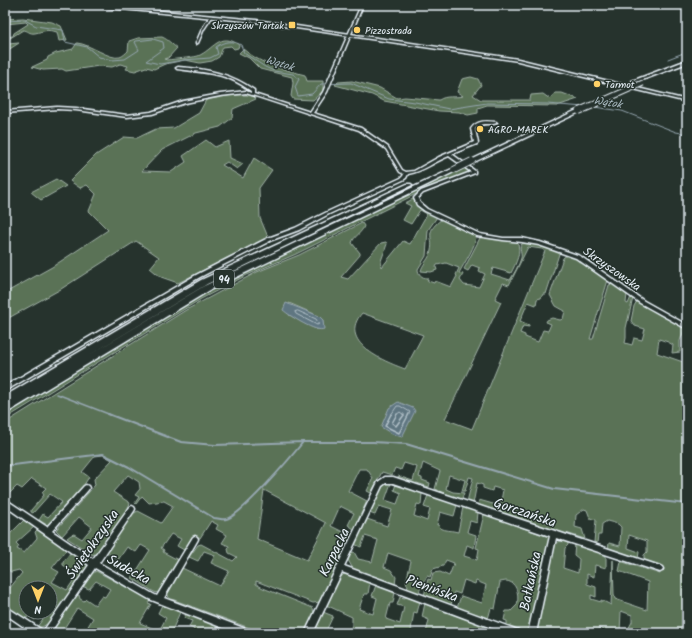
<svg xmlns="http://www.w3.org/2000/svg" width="692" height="638" viewBox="0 0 692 638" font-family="Kalam,sans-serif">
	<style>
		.green { fill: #5a7256; stroke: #a1b2a7; fill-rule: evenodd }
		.water { fill: #5f7681; stroke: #96a7b1 }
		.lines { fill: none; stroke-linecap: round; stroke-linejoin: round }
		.shore-far1 { stroke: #b1c0c8; stroke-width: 1 }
		.shore { stroke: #b1c0c8; stroke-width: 1.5 }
		.stream-far2 { stroke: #96a7b1; stroke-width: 1 }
		.stream-far1 { stroke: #96a7b1; stroke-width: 1.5 }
		.stream { stroke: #96a7b1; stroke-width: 2 }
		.minor-casing { stroke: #e8f1f8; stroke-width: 3 }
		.tertiary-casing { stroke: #e8f1f8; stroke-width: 3 }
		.primary-casing { stroke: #e8f1f8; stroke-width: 3 }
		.minor { fill: #26332d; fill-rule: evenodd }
		.tertiary { fill: #26332d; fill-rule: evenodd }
		.primary { fill: #26332d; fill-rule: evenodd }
		.primary-bridge-far1-casing { stroke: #e8f1f8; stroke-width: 7; stroke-linecap: butt }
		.primary-bridge-casing { stroke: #e8f1f8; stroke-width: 8; stroke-linecap: butt }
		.primary-bridge-far1 { stroke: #26332d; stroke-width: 5 }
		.primary-bridge { stroke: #26332d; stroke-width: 6 }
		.poi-dot { fill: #ffd166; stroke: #26332d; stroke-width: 1.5 }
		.labels { text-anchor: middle; stroke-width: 3; stroke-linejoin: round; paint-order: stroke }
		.far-poi-label { font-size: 10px; fill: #e8f1f8; stroke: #26332d; text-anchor: start }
		.far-water-label { font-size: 11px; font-style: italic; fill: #aabac2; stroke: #26332d }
		.shield { fill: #26332d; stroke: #aeb8bb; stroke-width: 1 }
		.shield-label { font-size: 11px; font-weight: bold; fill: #e8f1f8 }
		.street-label { font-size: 12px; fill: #e8f1f8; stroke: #26332d }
		.near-street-label { font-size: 14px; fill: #e8f1f8; stroke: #26332d }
	</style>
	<rect width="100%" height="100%" fill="#26332d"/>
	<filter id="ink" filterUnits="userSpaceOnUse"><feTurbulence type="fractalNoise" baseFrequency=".025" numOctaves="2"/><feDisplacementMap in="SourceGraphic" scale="8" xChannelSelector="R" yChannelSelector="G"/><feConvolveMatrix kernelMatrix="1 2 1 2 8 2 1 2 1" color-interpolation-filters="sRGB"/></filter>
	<g filter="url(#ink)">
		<path class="green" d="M23,18L52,22L61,26L67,40L59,41L57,32C46,29 45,31 35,33C29,34 28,30 23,30L7,40L8,44L19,43L5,52V37L13,36L14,33L28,24L26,22L5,24V19Z
			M162,37C169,40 171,44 177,48L168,58L164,59L167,60C175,59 190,58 198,56C213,50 220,31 239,45L238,48L234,49L231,46L223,47L219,57L212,61L200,63L185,60L165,64L154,69L146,67L135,71L126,69L128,66L120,64L112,67L99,66L66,71L62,69L43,70L32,67L47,60L48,57L56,53L73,49L77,43C90,44 110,60 120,57C123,56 126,53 128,51L129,41L138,38Z
			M243,49C264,66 280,68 305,75L307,81H323V91L313,100L293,99L291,96L293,83L292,77L260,69L249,58L239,53Z
			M471,77L478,79L481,85L473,95L481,100H530L531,95L543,94L550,99L555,93H562L578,99L557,106L487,105L478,108V113L468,115L459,112L439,111L384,101L372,95L335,85L338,82L352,81L380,88L397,98L405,97L439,100C446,95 455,98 463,96L457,92L462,79Z
			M232,95H253L256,99L233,109L232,118L220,127L196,133L162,150L142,171L171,172L186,162L183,156L206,140L215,147L229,141L230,158L243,164L237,169L227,162L222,165L243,178L254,158L272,170L259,188L260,218L268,237L178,283L161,277L150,268L159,257L136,241L61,289L5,320V293L52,267L108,230L89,211L96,194L87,185L80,188L70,181L96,155L124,137L137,138L156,129L174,128L199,113L206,100Z
			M466,167L470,170L469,173L418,193L296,254L247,275L201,299L5,419V415L179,308L212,289Z
			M56,179L66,186L41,200L31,192Z
			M413,199L417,205L437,217L428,230L426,256L418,269C418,274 422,278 427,278L428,281L434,283L435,281L451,287L457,276L456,275L459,268L446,263L437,265L436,267L437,270L431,272L421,271C422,265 428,260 430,254C436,237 422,234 442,219L476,234C477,245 464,263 459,273L463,274L460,280L464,285L479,287L485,274L479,271L480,268L472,265L468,271L464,269L481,236L517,241C522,252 516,263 511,273L493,268L491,274L510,280C514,274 519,265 521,258C522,254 519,249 521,245C526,238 554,249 560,251L546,294H543L541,298L537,299L536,305L528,302L520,321L529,325V327L523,326L520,333L525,335V337L538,342L543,330L548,331L551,324L546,322L547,320L552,318L560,320L563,319L565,311L556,306L550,295L563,258L568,254L580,260L608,280L590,339H593L609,285L613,284L627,294L626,303L628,304L631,297L633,298L626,328V338L625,343L632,345L634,338L642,340L645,329L635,326L631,321L634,306L637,301L663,317L685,327L680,341V352L672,353L673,345L668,342L659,339L657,353L683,362V367L687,369V633H626L632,622V615L621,611L620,633H613L599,628L598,633H535L554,543L562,541L568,542V545L565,548L563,568L578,573L579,559L574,555L575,544L606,555V568L595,565L594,577L587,574V584L596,587V597L591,595V599L601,602V600L611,605L613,560L614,595L615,599L647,610L648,582L619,571L621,562H623L660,574V566L644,561V555L647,552V541L629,535L628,548L639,552L638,559L608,549L609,543L620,546L621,527L618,524L607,521L602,524L601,535H598L597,543L594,542L596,520L590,518L587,510L584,509L576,515L575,527L582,529L585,539L566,533V535L478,506L479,500L500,506L503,490L493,487L492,491L483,488V485L477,483L473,504L467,502L473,478L469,477L465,491H462L465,480L449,475L446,489L453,492L464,493L461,501L437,493L438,490L435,489L440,471L423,463L419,477L422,478V480L430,483L429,487L417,483L414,484L398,479V476L413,481L417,467L404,463L401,470L395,468L392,475L382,472L371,493L367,491L373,478L367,469H359L348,491L367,501L354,529L348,525L354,513L340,506L331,526L351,536L320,602L313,603L256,581V584L263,588L313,608L314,615L306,633H263L169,598L167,592L182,568L220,586L229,571L211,563L215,555L204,551L198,561L189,557L198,545L201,544L233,561L237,557L229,553L228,549L229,546L222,543L227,535L216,529L218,525L211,521L200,538L192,537L184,550L177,546L181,539L171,534L161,548L164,550L163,552L178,560L158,593L154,592L132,578L150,550L141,545L136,552L127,547L118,560L106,552L132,514L138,511L161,523L173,506L164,501L149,503L142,496L136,504L135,503L139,497L135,495L140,489L139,482L128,475L113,492L130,503L126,514L100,551L93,555L67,538L71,535L74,534L82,539L92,527L79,517L62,536L56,530L95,485L94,479L112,460L103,455L95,456L82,472L89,477L78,494L55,521H52L47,525L39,520L43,514L48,517L62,502L50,494L33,513L31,512V510L44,495L42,492L46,488L32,479L22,489L17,486L5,498V423L186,310L257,272L299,255L362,223L364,226C362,233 353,237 352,243L360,253V255L341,277L348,279L381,243L386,242L387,244L381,261L382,267L403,241L410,244L427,214L420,210L411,224L403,220L411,206L405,203ZM528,247L542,249L545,251L472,429L445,419L501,302L495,299L503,283L509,285ZM289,303L319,316L323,320L318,330L289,315ZM362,313L423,335L405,369C383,361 337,342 362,313ZM264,490L326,523L307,560L257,539Z
			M388,483H391L385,500L397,504L401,493L394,490L396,484L422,493L421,505L417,504L414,516L427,521L430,509L424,507L428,495L457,505L454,516L440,512L437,525H439L440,528C446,531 451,530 458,532L463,507L478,512L477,523L470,521L467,532L476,535L474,548L467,545L464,556L477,560L479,549L476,548L484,514L549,537L550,540L529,633L507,626V621L504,620L506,611H511L517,605C519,597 518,582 506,581C504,581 502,582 500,582L495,609L491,608L488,619L457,608L461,596L482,603L486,585L476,581L475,584L464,580L460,594L454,592L451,605L424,596L428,579L431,580L433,573L440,572L449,576L454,563L446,560L443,566L433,569L430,577L427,576L424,582H422L419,593L407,589L408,586L406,582L411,561L388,553L384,567L391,570L396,577L395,585L353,569L348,560L351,553L354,552L358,559L372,562L378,540L365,536L361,547L354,544L367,519L387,526L392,510L379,506L375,515L369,513L382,486Z
			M24,520L34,527L16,543L19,546L17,549L24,553L37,538L35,532L38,529L67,549L52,568L59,572L52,582L67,590L78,574L63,565V562L71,552L87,563L88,566L54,617L47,624L42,627H37L48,612H50V609L55,601L50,594V588H26V612L39,613L35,620L29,616L25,619L5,605V594L22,573L19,570L11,572L5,568V538H6Z
			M96,571L150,600L148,603L151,604L140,623L159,631L166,618L158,613L162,605L180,612L171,633H108L102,630L100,633H72L75,629L81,631L84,627L87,628L93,618L77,608L61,633H53L57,622L75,596L79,595L80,599L84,601L86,599L95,605L102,596L105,597L110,589L96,581L89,589L82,586L90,575Z
			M344,574L370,582L368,594H364L359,609L373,614L377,598L372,596L376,585L395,592L393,603H390L386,619L400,624L404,607L397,605L400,597L405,598L406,596L420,601L417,613L414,612L411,630L419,633H349L352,625V617L326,605L337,581Z
			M425,603L506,633H426L429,620L422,617Z
			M323,612L333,616L325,633H313Z
			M186,614L226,629L225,633H193L194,629L189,627L192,621L184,618Z"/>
		<path class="water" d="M286,303L319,316L323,320L324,329C316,333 290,316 283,310Z
			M398,402L413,408L415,411L402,437L392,434L381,427L389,408Z"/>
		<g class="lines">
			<path class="shore-far1" d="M298,311L316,319L319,324L317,325L296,314L295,312Z
				M391,415L397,406H400L410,412L408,415
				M396,415L400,412L404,415"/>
			<path class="shore" d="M391,414L385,426L399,433L409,414
				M397,414L392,423L396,426L404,415L403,414"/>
			<path class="stream-far2" d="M5,21L25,20L36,26L63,30L65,42L87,47L99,57L112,60L125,59L139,50L135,42L136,41L153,39L163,42L164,48L146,61L160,64L184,60L210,58L218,54L216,47C224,41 232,40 241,45L244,53L265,67L274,71L293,74L299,79L295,87L298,96L312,94L321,84L351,83L389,99L415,102L449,109L487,103L547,104L584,107
				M668,59L686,52
				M594,107L622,111L676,132L687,134"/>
			<path class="stream-far1" d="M57,394L111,415"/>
			<path class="stream" d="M108,414L181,442L215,445L303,442H373L406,444L554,489L687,504
				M5,466L103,454L129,467L214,518C218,518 223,520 226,519C241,516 292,456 303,442"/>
			<g class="minor-casing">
				<path id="minor" d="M361,5H363L327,92L313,113L361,128L388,147L402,170L406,172L414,171L439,157L474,142L471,129C477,120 487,121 496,122L497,123C489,126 482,121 475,129L478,143L477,144L452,154L475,171V173L423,193L418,198L420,203L427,209L480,234L503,238H522L540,242L580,256L644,301L687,325V329L640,303L576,258L539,245L522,242L503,240L477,236L425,211L417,205L414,198L421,191L471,172L449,156C435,161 423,172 408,174L406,178L403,180L329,214L299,230L272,240L200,277L5,391V386L196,275L268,238L295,228L327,212L401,178L403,176L404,174L400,172L386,149L359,130L246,93L220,96L185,103L152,114L127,117L76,110L57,109L5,113V111L57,107L76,108L127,115L151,112L183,101L220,94L246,91L251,93V91C225,72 207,73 177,69L176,68L178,67C207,69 230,73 254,90V94L310,112L323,92Z
					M210,16L212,17L204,29L198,43L196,44V43L202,29Z
					M385,477H393L660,566L662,567L663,569L662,571L660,572L556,538L536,633H528L550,536L393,483H386L382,486L344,566L515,629L518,630L519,633H505L342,572L313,633H305L378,482Z
					M86,485L88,486L89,488L88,490L52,531L93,559L130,507L132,506L134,507L135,509L134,511L99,563L153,594L157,596L193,537L195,536L197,537L198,539L197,541L164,598L246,629L249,630L250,633H236L149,599L95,568L50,633H33L5,614V606L42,630V633L89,565L5,506V499L47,527L84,486Z"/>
			</g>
			<g class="tertiary-casing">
				<path id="tertiary" d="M88,5H100L256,20L518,59L687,100V102L518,61L256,22L90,6Z"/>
			</g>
			<g class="primary-casing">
				<path id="primary" d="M687,60V63L637,82L632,81Z
					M577,110L582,111L474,162L472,163L469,161Z
					M454,168L456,169V171L210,290L5,414V405L7,404L5,405V396L201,280L407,184H411L412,185L207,284L71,366L204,286Z"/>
			</g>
			<use href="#minor" class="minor"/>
			<use href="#tertiary" class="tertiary"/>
			<use href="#primary" class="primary"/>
			<g class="primary-bridge-far1-casing">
				<path id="primary-bridge-far1" d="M591,106L643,83"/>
			</g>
			<g class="primary-bridge-casing">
				<path id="primary-bridge" d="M579,111L593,105
					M454,170L472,161"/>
			</g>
			<use href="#primary-bridge-far1" class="primary-bridge-far1"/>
			<use href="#primary-bridge" class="primary-bridge"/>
		</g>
	</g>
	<g class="poi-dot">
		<rect x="288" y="21" width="8" height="8" rx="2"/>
		<circle cx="357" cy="30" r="4"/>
		<circle cx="597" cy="84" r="4"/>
		<circle cx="480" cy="129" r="4"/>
	</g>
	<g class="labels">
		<g class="far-poi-label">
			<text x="284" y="29" text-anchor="end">Skrzyszów Tartak</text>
			<text x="365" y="34">Pizzostrada</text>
			<text x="605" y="88">Tarmot</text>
			<text x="488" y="133">AGRO-MAREK</text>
		</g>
		<g class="far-water-label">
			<text transform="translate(280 63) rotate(17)" y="4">Wątok</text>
			<text transform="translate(608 102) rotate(9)" y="4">Wątok</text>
		</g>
		<rect class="shield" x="214" y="270" width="20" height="18" rx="3"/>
		<g class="shield-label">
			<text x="224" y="283">94</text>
		</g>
		<g class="street-label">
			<text transform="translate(612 269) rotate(35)" y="4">Skrzyszowska</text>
		</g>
		<g class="near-street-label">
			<text transform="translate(525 512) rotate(19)" y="5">Gorczańska</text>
			<text transform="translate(92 544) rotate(-55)" y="5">Świętokrzyska</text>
			<text transform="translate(334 552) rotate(-64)" y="5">Karpacka</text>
			<text transform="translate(129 569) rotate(29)" y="5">Sudecka</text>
			<text transform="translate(530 581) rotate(-78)" y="5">Bałkańska</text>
			<text transform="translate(432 588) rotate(20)" y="5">Pienińska</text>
		</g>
	</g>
	<rect width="692" height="638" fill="none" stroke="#26332d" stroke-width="20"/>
	<rect x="10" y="10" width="672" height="618" fill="none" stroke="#e8f1f8" stroke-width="1.5" filter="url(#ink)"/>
	<g transform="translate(38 600) rotate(180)"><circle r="19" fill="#26332d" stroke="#747f7e"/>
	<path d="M0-3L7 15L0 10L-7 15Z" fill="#ffd166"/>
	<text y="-6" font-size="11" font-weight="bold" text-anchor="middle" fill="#e8f1f8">N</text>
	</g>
</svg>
